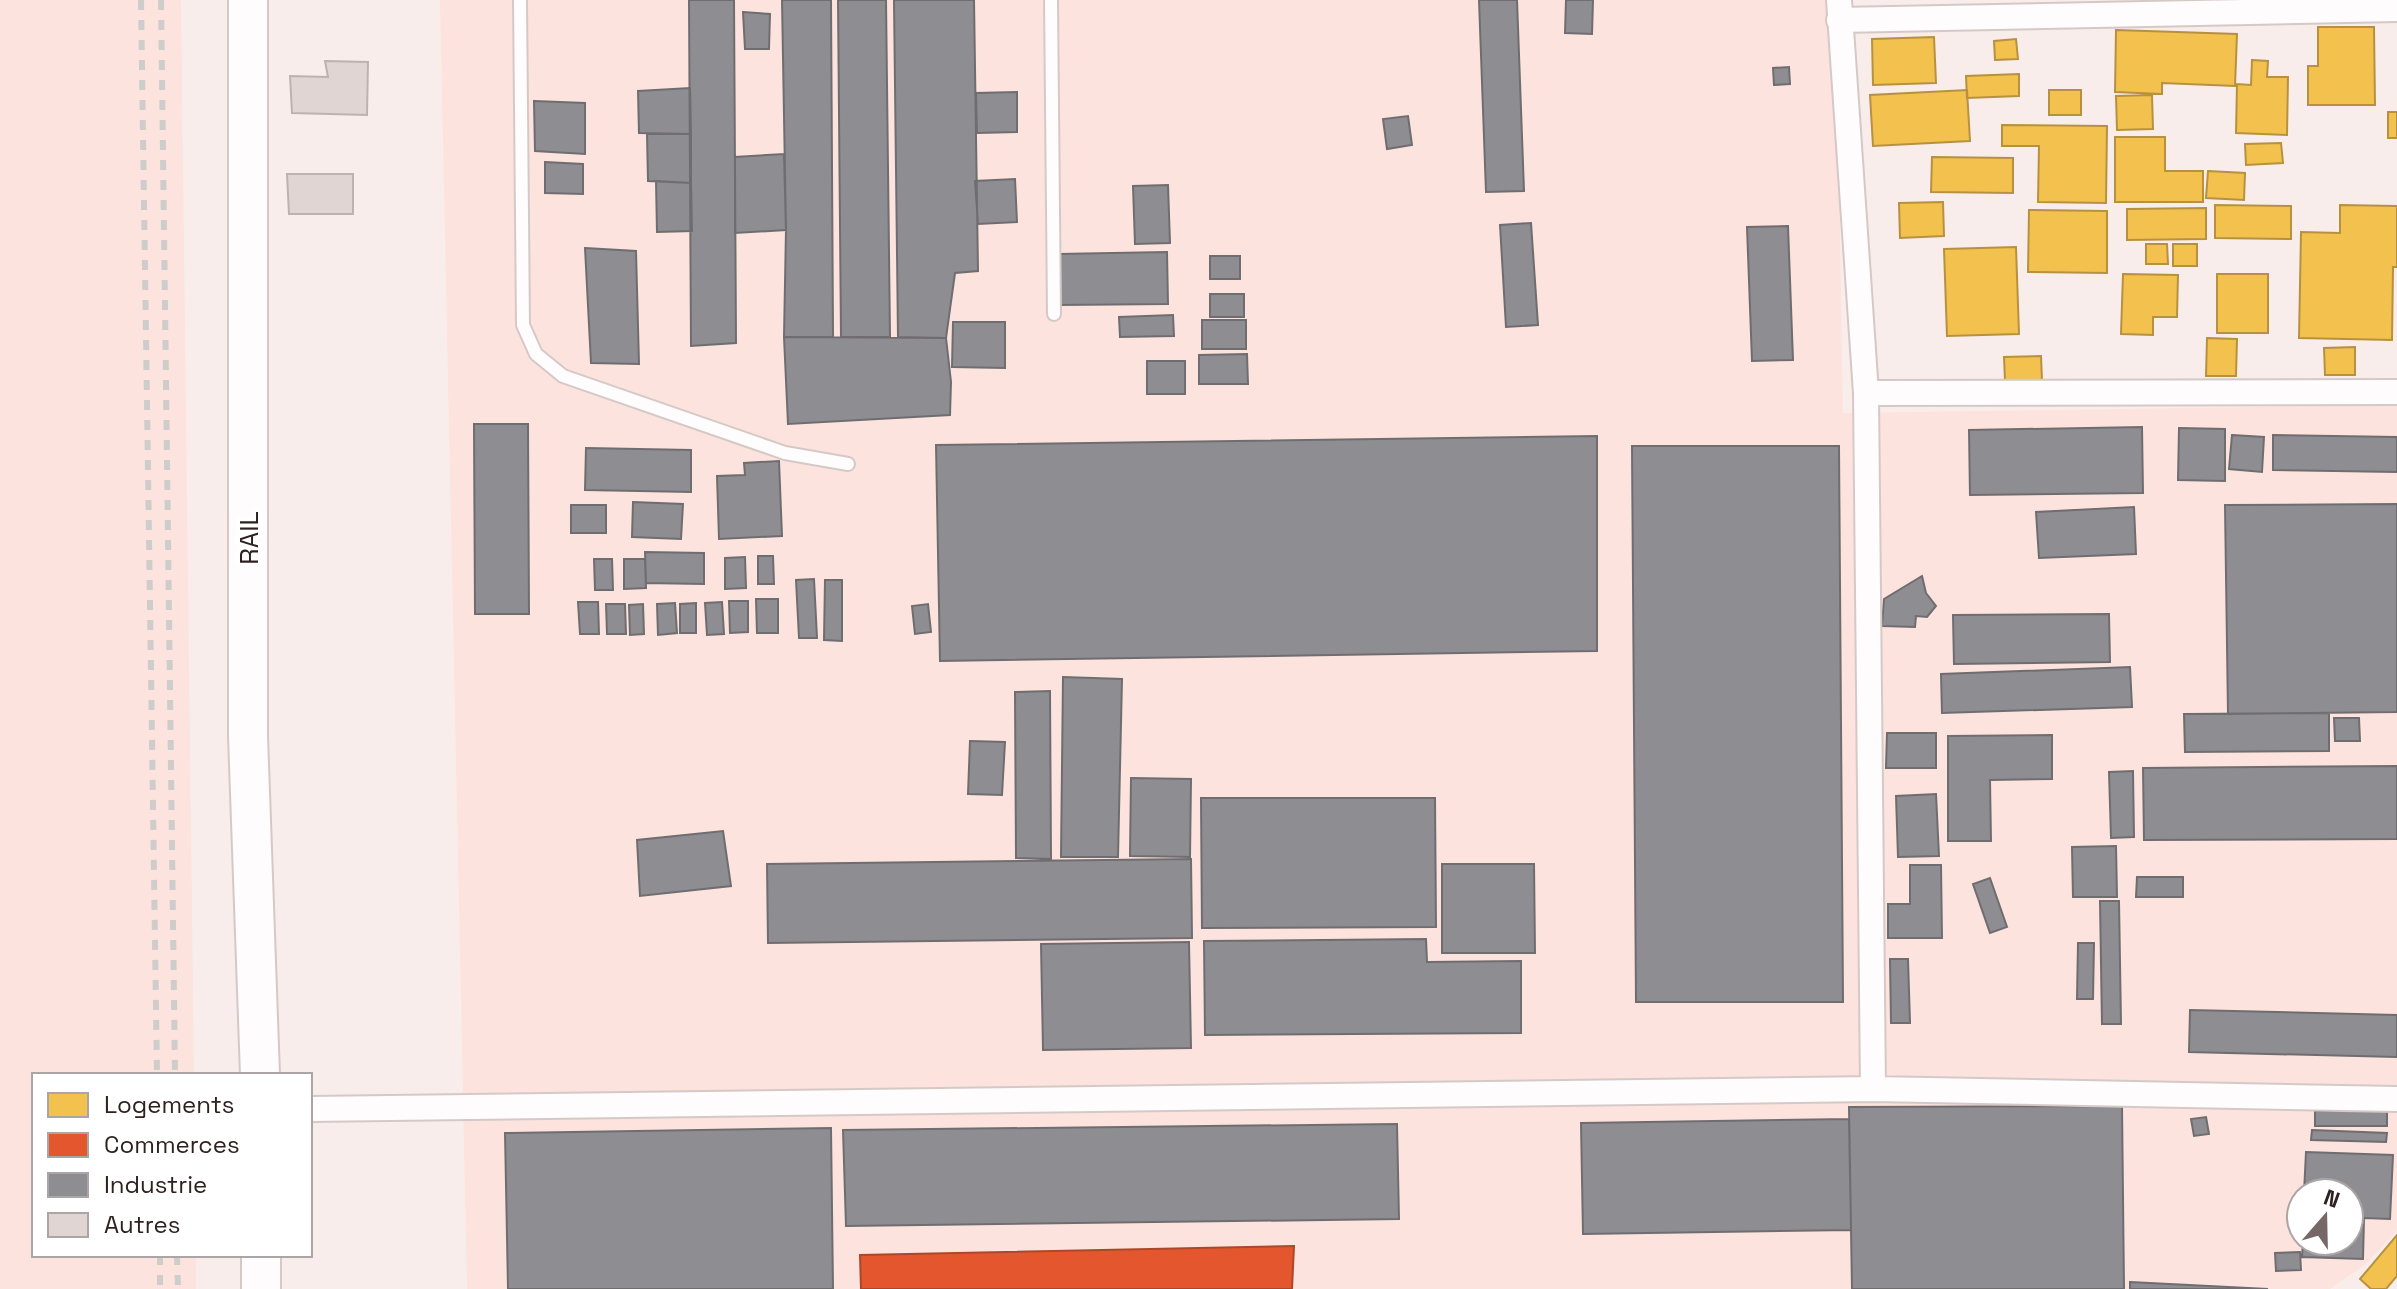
<svg xmlns="http://www.w3.org/2000/svg" width="2397" height="1289" viewBox="0 0 2397 1289" font-family="'Space Grotesk',sans-serif">
	<style>
		.built { fill: #fce3de; fill-rule: evenodd }
		.homes { fill: #f2c14e; stroke: #b79140; stroke-width: 2 }
		.shops { fill: #e4572e; stroke: #ad472a; stroke-width: 2 }
		.industry { fill: #8d8d92; stroke: #706d70; stroke-width: 2 }
		.building { fill: #e1d5d3; stroke: #beb2b0; stroke-width: 2 }
		.lines { fill: none; stroke-linecap: round; stroke-linejoin: round }
		.lane-casing { stroke: #d5c9c7; stroke-width: 16 }
		.street-casing { stroke: #d5c9c7; stroke-width: 28 }
		.primary-casing { stroke: #d5c9c7; stroke-width: 42 }
		.lane { stroke: #fefcfc; stroke-width: 12 }
		.street { stroke: #fefcfc; stroke-width: 24 }
		.primary { stroke: #fefcfc; stroke-width: 38 }
		.rail { stroke: #cfcccc; stroke-width: 6; stroke-dasharray: 10 10; stroke-linecap: butt }
		.labels { text-anchor: middle; stroke-width: 8; stroke-linejoin: round; paint-order: stroke }
		.street-label { font-size: 26px; fill: #2e211f; stroke: #fff }
	</style>
	<rect width="100%" height="100%" fill="#f9edeb"/>
	<path class="built" d="M0,0H181L194,1075H34V1255H196V1289H0Z
		M440,0H1836L1843,413L2397,405V1231L2366,1264L2330,1289H467ZM2301,1193H2349V1241H2301Z"/>
	<path class="homes" d="M2318,27H2374L2375,105H2308V66H2318Z
		M2116,30L2237,34L2235,86L2162,83V94L2115,92Z
		M1934,37L1936,83L1873,85L1872,39Z
		M2016,39L2018,59L1995,60L1994,41Z
		M2252,60L2268,61L2267,77H2288L2287,135L2236,133L2237,84L2251,85Z
		M2019,74V96L1967,98L1966,76Z
		M1967,90L1970,141L1873,146L1870,95Z
		M2049,90H2081V115H2049Z
		M2152,95L2153,129L2117,130L2116,96Z
		M2388,112H2397V138H2388Z
		M2002,125L2107,126L2106,203L2038,202L2039,146H2002Z
		M2115,137H2165V171H2203V202H2115Z
		M2281,143L2283,163L2246,165L2245,144Z
		M1932,157L2013,158V193L1931,192Z
		M2208,171L2245,173L2244,200L2206,198Z
		M1943,202L1944,236L1900,238L1899,203Z
		M2215,205L2291,206V239L2215,238Z
		M2340,205L2397,206V267H2393L2392,340L2299,338L2301,232L2340,233Z
		M2206,208V239L2127,240V209Z
		M2029,210L2107,211V273L2028,272Z
		M2146,244H2167L2168,264H2146Z
		M2173,244H2197V266H2173Z
		M2016,247L2019,334L1947,336L1944,249Z
		M2123,274L2178,275L2177,317H2153V335L2121,334Z
		M2217,274H2268V333H2217Z
		M2207,338L2237,339L2236,376H2206Z
		M2355,347V375H2325L2324,348Z
		M2041,356L2042,380L2005,381L2004,357Z
		M2397,1235V1276L2386,1289H2371L2360,1279Z"/>
	<path class="shops" d="M1294,1246L1292,1289H861L860,1255Z"/>
	<path class="industry" d="M689,0H734L736,343L691,346Z
		M782,0H831L833,337H784L786,230Z
		M838,0H886L890,337H841Z
		M894,0H974L978,271L955,273L946,338L898,337Z
		M1479,0H1517L1524,191L1486,192Z
		M1566,0H1593L1592,34L1565,33Z
		M743,12L770,14L769,49H745Z
		M1789,67L1790,84L1774,85L1773,68Z
		M690,88L691,134L639,133L638,91Z
		M1017,92V132L977,133L976,93Z
		M534,101L585,103V154L535,151Z
		M1408,116L1412,145L1387,149L1383,119Z
		M647,134H691V183L648,181Z
		M784,154L786,230L735,233V157Z
		M545,162L583,164V194L545,193Z
		M1015,179L1017,222L978,224L975,181Z
		M656,181L691,183L692,231L657,232Z
		M1168,185L1170,243L1135,244L1133,186Z
		M1531,223L1538,325L1506,327L1500,225Z
		M1788,226L1793,360L1752,361L1747,227Z
		M585,248L636,251L639,364L591,363Z
		M1167,252L1168,304L1059,305L1058,254Z
		M1210,256H1240V279H1210Z
		M1210,294H1244V317H1210Z
		M1173,315L1174,336L1120,337L1119,317Z
		M1202,320H1246V349H1202Z
		M953,322H1005V368L952,367Z
		M784,337L946,338L951,382L950,415L788,424Z
		M1247,354L1248,384H1199V355Z
		M1147,361H1185V394H1147Z
		M474,424H528L529,614H475Z
		M2142,427L2143,493L1970,495L1969,430Z
		M2179,428L2225,429V481L2178,480Z
		M2232,435L2264,437L2262,472L2229,469Z
		M2273,435L2397,437V472L2273,470Z
		M1597,436V651L940,661L936,445Z
		M1632,446H1839L1843,1002H1636Z
		M586,448L691,450V492L585,490Z
		M779,461L782,536L719,539L717,476L745,475L744,463Z
		M633,502L683,504L681,539L632,537Z
		M2397,504V712L2228,714L2225,505Z
		M571,505H606V533H571Z
		M2134,507L2136,554L2039,558L2036,512Z
		M645,552L704,553V584L646,583Z
		M758,556H773L774,584H758Z
		M745,557L746,588L725,589V558Z
		M594,559H612L613,590H595Z
		M624,559H645L646,588L624,589Z
		M1922,576L1926,593L1936,606L1927,617L1916,616L1915,627L1882,626L1884,599Z
		M814,579L817,638H799L796,580Z
		M825,580H842V641L824,640Z
		M756,599H778V633H757Z
		M729,601H748V632L730,633Z
		M578,602H598L599,634H580Z
		M722,602L724,634L707,635L705,603Z
		M675,603L677,633L658,635L657,604Z
		M696,603V633H680V604Z
		M606,604H625L626,634H607Z
		M643,604L644,634L630,635L629,605Z
		M928,604L931,632L915,634L912,606Z
		M2109,614L2110,662L1954,664L1953,615Z
		M2130,667L2132,707L1942,713L1941,674Z
		M1063,677L1122,679L1118,857H1061Z
		M1050,691L1051,859L1016,858L1015,692Z
		M2329,713V751L2185,752L2184,714Z
		M2334,718H2359L2360,741H2335Z
		M1887,733H1936V768H1886Z
		M2052,735V779L1990,780L1991,841H1948V736Z
		M970,741L1005,742L1002,795L968,794Z
		M2397,766V839L2144,840L2143,768Z
		M2133,771L2134,837L2111,838L2109,772Z
		M1131,778L1191,779L1190,857L1130,856Z
		M1936,794L1939,856L1898,857L1896,796Z
		M1201,798H1435L1436,927L1202,928Z
		M723,831L731,886L640,896L637,840Z
		M2116,846L2117,897H2073L2072,847Z
		M1191,859L1192,938L768,943L767,864Z
		M1442,864H1534L1535,953H1442Z
		M1910,865H1941L1942,938H1888V904H1910Z
		M2137,877H2183V897H2136Z
		M1990,878L2007,927L1990,933L1973,884Z
		M2100,901H2119L2121,1024H2102Z
		M1426,939L1427,962L1521,961V1033L1205,1035L1204,941Z
		M1189,942L1191,1048L1043,1050L1041,944Z
		M2078,943H2094L2093,999H2077Z
		M1890,959H1908L1910,1023H1891Z
		M2190,1010L2397,1015V1057L2189,1052Z
		M2122,1106L2124,1289H1852L1849,1107Z
		M2315,1111H2387V1126H2315Z
		M2206,1117L2209,1134L2194,1136L2191,1119Z
		M1849,1119L1851,1230L1583,1234L1581,1123Z
		M1397,1124L1399,1219L846,1226L843,1130Z
		M831,1128L833,1289H508L505,1133Z
		M2312,1130L2387,1133L2386,1142L2311,1140Z
		M2306,1152L2393,1155L2390,1219L2364,1218L2363,1259L2302,1257L2303,1241H2349V1193H2304Z
		M2300,1252L2301,1270L2276,1271L2275,1253Z
		M2130,1282L2268,1289H2130Z"/>
	<path class="building" d="M325,61L368,62L367,115L292,113L290,76L328,77Z
		M287,174H353V214H289Z"/>
	<g class="lines">
		<g class="lane-casing">
			<path id="lane" d="M520,0L523,325L536,354L563,376L785,453L848,464
				M1051,0L1054,314"/>
		</g>
		<g class="street-casing">
			<path id="street" d="M1839,0L1866,393L1873,1089
				M1839,20L2397,9
				M1866,393L2397,392
				M310,1109L1873,1089L2397,1099"/>
		</g>
		<g class="primary-casing">
			<path id="primary" d="M248,0V736L260,1075
				M261,1289V1255"/>
		</g>
		<use href="#lane" class="lane"/>
		<use href="#street" class="street"/>
		<use href="#primary" class="primary"/>
		<path class="rail" d="M141,0L157,1075
			M161,0L175,1075
			M160,1255V1289
			M177,1255L178,1289"/>
	</g>
	<g class="labels">
		<g class="street-label">
			<text transform="translate(249 538) rotate(-90)" y="9">RAIL</text>
		</g>
	</g>
	<rect x="32" y="1073" width="280" height="184" fill="#ffffff" stroke="#aba6a5" stroke-width="2"/>
	<rect x="48" y="1093" width="40" height="24" fill="#f2c14e" stroke="#aba6a5" stroke-width="2"/>
	<text x="104" y="1113" font-size="24" fill="#2e211f">Logements</text>
	<rect x="48" y="1133" width="40" height="24" fill="#e4572e" stroke="#aba6a5" stroke-width="2"/>
	<text x="104" y="1153" font-size="24" fill="#2e211f">Commerces</text>
	<rect x="48" y="1173" width="40" height="24" fill="#8d8d92" stroke="#aba6a5" stroke-width="2"/>
	<text x="104" y="1193" font-size="24" fill="#2e211f">Industrie</text>
	<rect x="48" y="1213" width="40" height="24" fill="#e1d5d3" stroke="#aba6a5" stroke-width="2"/>
	<text x="104" y="1233" font-size="24" fill="#2e211f">Autres</text>
	<g transform="translate(2325 1217) rotate(20)"><circle r="38" fill="#ffffff" stroke="#aba6a5" stroke-width="2"/>
	<path d="M0-6L14 30L0 20L-14 30Z" fill="#756866"/>
	<text y="-12" font-size="22" font-weight="bold" text-anchor="middle" fill="#2e211f">N</text>
	</g>
</svg>
